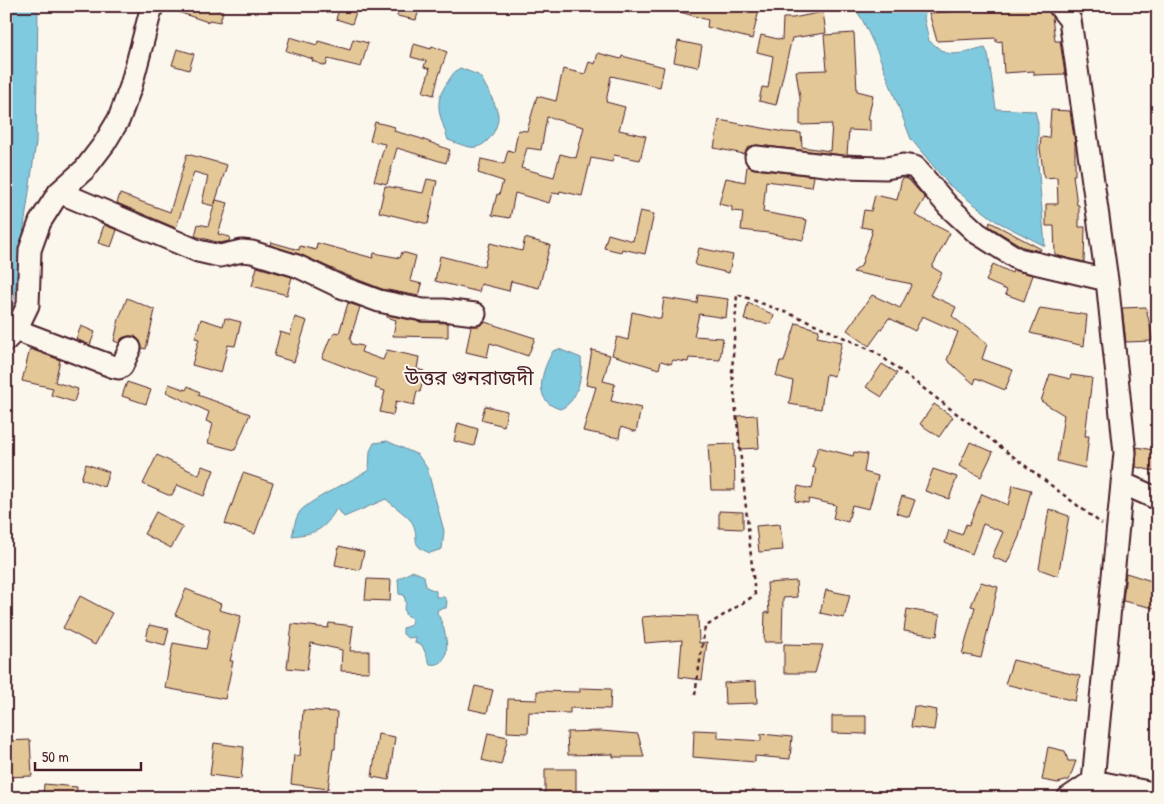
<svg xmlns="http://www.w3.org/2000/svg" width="1164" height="804" viewBox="0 0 1164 804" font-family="'Patrick Hand','Noto Sans Bengali',sans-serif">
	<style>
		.water { fill: #80cae0; stroke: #6a8698 }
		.building { fill: #e3c797; stroke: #4a1f2b; fill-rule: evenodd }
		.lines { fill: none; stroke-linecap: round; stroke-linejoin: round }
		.minor-casing { stroke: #4a1f2b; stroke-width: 25 }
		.path { stroke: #4a1f2b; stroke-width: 2.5; stroke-dasharray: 4 4; stroke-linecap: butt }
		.minor { stroke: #fbf7ec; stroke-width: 21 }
		.labels { text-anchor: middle; stroke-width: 4; stroke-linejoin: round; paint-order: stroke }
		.quarter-label { font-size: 21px; fill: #4a1f2b; stroke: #fbf7ec }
	</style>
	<rect width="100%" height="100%" fill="#fbf7ec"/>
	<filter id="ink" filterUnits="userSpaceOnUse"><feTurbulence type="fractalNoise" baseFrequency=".02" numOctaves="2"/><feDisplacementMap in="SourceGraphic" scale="10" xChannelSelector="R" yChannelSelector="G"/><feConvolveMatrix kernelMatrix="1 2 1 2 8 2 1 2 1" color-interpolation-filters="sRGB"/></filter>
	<g filter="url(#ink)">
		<path class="water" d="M6,6H38L36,142L12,312L6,318Z
			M853,6H927L924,18L929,41C934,44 938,48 942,51C953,58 974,50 985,48L988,54L996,109L1035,111L1038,123V163L1045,246L996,221L949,185L911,139L878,53L862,19Z
			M460,68L478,75L482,79C487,90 496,103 498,115C499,129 486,150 470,147C463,146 455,142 448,140C441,116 432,105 447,83C451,77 453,72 460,68Z
			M559,349L581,358C583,374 578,403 560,409C531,401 542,370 553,351Z
			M387,441L418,455L427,468L444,531L442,549L430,553C409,545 420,539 413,524C410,517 392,505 386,499L344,517L337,508C324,530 318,533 292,536C294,529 295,519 299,513C305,502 355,479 369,470L370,451L374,443Z
			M413,571L424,576L426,587L436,591V597H444L447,601L446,608L438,609L437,613C445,624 457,669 430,664L422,645L415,643L416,637L408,638L403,634V628L411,625L412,618L405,614L404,608L406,604L404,595L399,594L398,579Z"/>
		<path class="building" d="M167,6H214L213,9L223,11L220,22L209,20L208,22L166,8Z
			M340,6H358L352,24L336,19Z
			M399,6H420L416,20L397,16Z
			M673,6H760L752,39L707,27L708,20L673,10Z
			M996,6H1047L1052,17L1055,41H1060L1065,74L1034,75V71L1004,73L1002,41L996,42V38L937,41L929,13L996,9Z
			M823,12L826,33L792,38L776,105L759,101L762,87L768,88L773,56L757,52L761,35L782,40L783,18H793Z
			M854,33L857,91L873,95L868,120H870V131L849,130L847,154L863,155H843L757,145L751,146L744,154L714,148L719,120L784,132L801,133L802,147L830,151L832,124L800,125V98L796,71L827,70L824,35Z
			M290,37L317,45L318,41L350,50L353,39L368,43L361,67L328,59L326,66L312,61L313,59L286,51Z
			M678,41L702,46L698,67L674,62Z
			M414,44L431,49L432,46L447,52L438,78L434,95L423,92L430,69L424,67L426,61L411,57Z
			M177,49L194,54L189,70L172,65Z
			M598,53L621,59L622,56L664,67L660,87L611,76L606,102L625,107L619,130L646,136L640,160L614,155L612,162L591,158L582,196L560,191L559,194L552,193L549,203L515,193L510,218L492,215L497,194L499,195L503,181L478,173L481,159L504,164L508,150L514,152L518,130L527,131L537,96L556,101L563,69L585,74L589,62L595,64ZM547,117L584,127L576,158L560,154L554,177L521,168L527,148L541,150Z
			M1051,110L1070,111L1075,144V175H1073L1077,205H1079V227H1085L1084,262L1055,255L1054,226H1046V204H1058L1057,177L1044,178L1040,148L1041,137L1049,138Z
			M375,122L395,127L394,131L419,138L450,150L446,163L397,148L387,184L374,181L385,144L370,141Z
			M187,154L227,165L214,206L202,203L208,176L194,172L176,228L117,203L120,194L170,212Z
			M747,166L755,169L814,176L812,187L766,181L763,212L807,220L803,240L768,233L741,230L743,212L732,211V207L719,204L726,178L745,182Z
			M902,178L908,179L925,198L915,215L950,233L932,267L942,273L930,295L956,307L952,316L987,344L982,359L1013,370L1005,390L976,378L974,384L947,360L958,332L922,316L915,331L889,318L869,346L847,330L872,295L900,308L912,284L853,272L861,266L872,233L871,232L872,229L861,227L864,210L871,211L875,195L897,200Z
			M427,179L437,181L428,224L379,212L385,186L423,193Z
			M216,200L228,203L218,234L230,237L229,241L220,243L195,236L198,224L208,226Z
			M640,211L654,214L645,254L622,249L621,252L604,248L608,234L633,241Z
			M990,222L1041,249L1040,251L1023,247L989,226Z
			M104,225L117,230L111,247L98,243Z
			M525,238L550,245L539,288L511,281L509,291L481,284L479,292L435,281L440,256L484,267L490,243L522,251Z
			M271,242L299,250L300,246L316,250L317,243L373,258L374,253L400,258L402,252L416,256L410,281L422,284L419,296L382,289L346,275L302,255L270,245Z
			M699,248L733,255L729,273L695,265Z
			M993,264L1012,273L1013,270L1033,275L1024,301L1005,294L1007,290L986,281Z
			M257,267L292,277L287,295L252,286Z
			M698,295L728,299L726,318L699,314L694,336L723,338L720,360L689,358L688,362L673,360L671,364L661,361L659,369L612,355L617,337L628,340L632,312L661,319L664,298L697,303Z
			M127,298L155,310L146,349L142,348L140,341L135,336H128L122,338L119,343L114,341L119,319Z
			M348,303L360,307L350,339L352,344L363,346L361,352L383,360L387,350L419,357L417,369L424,371L421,380H423L420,392L417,391L414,405L396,401L393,415L380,412L385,391L375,388L377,379L322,358L330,338L331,339L335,332L339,333Z
			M748,303L774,315L771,324L744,320Z
			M1146,307L1153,341L1126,342L1122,308Z
			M1040,308L1087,315L1084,346L1030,333Z
			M387,315L421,322L448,323V337L393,336L396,320L387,317Z
			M295,317L307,321L294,362L274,356L280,332L290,335Z
			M225,318L241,322L235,346L228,345L221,373L192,365L199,339L195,338L201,319L223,326Z
			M485,322L535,338L528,356L490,343L487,357L466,352L471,326H479Z
			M796,323L819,330L817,337L842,342L834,376L826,374L821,409L789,404L793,381L776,376L780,361L784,362Z
			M81,326L95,332L90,345L76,339Z
			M30,349L60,360L55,382L78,389L74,402L51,395L53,388L22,381Z
			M592,350L610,355L603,381L615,384L611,401L641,408L636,432L621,427L619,438L583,431L596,387L586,385Z
			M882,364L897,373L882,397L866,387Z
			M1050,374L1070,379L1071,375L1092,378L1085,436H1089L1085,468L1057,461L1064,415L1041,401Z
			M127,382L151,390L146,404L122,396Z
			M169,384L186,390L188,386L200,392L198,395L250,414L235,450L208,443L213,424L206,421L209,412L166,392Z
			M934,404L953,417L939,437L920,424Z
			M485,406L507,411L504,426L481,420Z
			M757,415L759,448L740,449L738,416Z
			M458,423L478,429L474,446L454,441Z
			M970,442L993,452L981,477L959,466Z
			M734,444L735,490H711L708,445Z
			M818,447L853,456L854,452L867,454L864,472L878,476L869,509L852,505L848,522L833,518L836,505L809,499L808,503L795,501L798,486L812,489L816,468L812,467Z
			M1137,447L1158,451V472L1136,467Z
			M157,455L199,475L202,466L214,470L204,496L177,485L172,495H168L143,484Z
			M86,464L109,472L104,487L81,479Z
			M933,469L957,477L949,499L925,491Z
			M243,473L273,483L255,534L225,524Z
			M1013,485L1031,490L1019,537L1007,563L992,557L1003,532L983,524L972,554L945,543L949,530L962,535L966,524L969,525L982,494L1008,505Z
			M902,496L915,500L909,517L896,513Z
			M1049,509L1069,516L1058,576L1039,569Z
			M719,511L743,512V529L719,528Z
			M156,512L183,527L171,548L144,534Z
			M780,524L783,550L759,552L756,526Z
			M339,546L364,552L360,570L335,565Z
			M1126,573L1158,583V609L1123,601Z
			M367,579L391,580L390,601L365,600Z
			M796,581L797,597L783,598L782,642H764L765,612L769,613L767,583Z
			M981,582L998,587L981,658L962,654L975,607L971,606Z
			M186,589L221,604L219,610L241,616L230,661H233L225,699L165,688L173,643L206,649L210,630L175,615Z
			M826,590L850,595L844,618L820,613Z
			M80,596L112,613L95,645L63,628Z
			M907,609L940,615L937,636L904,631Z
			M665,615L698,616L699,643L707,642L702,680L679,677L682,640L645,643L642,617Z
			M329,623L353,626L350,651H369V672L341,671L342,650L311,643L307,670L287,668L292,624L328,628Z
			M149,625L169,629L165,645L146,640Z
			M784,644L823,645L815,673H784Z
			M1013,660L1080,676L1075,701L1005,684Z
			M756,681L757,703L725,704L724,683Z
			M475,686L493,690L487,713L469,709Z
			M580,688L611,689L610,709L570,708V713L529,712L528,733L507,732L508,699L537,700V691L580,692Z
			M914,706L937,710L934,730L911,727Z
			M303,710L337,712L335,749H333L328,789L291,784L294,755L300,756Z
			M832,716H866V734L832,733Z
			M694,730L718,731V738L761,741V734L792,737L790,759L755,756V762L693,757Z
			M601,731L638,734L644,757H613V754L568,755L567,732Z
			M488,733L508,737L501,765L482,760Z
			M378,734L395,737L389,780L372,777Z
			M30,740L32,776L6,777V741Z
			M214,743L244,747L241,779L210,775Z
			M1048,747L1065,751L1068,761H1076L1069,780L1058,783L1042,780Z
			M545,769H576V797H545Z
			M44,784L77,787L76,798H43Z"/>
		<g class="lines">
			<g class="minor-casing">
				<path id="minor" d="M1059,6L1070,20L1107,280L1125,453L1093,781L1068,798
					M756,157L842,167L886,168L903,165L915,167L948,206L977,233L1018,259L1107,280
					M59,192L198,251L220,256L242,251L252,252L297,266L341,287L379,301L423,310H443L475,314
					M16,330L114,367L119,368L122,366L130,348
					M6,340L16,330L28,305L30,250L40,222L59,192L85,169L104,144L119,119L131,86L152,6
					M1122,483L1158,499
					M1093,781L1158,794"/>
			</g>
			<path class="path" d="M695,695L705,627L755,595L732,372L737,294L806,320L877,353L1102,524"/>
			<use href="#minor" class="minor"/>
		</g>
	</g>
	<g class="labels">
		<g class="quarter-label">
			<text x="469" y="385">উত্তর গুনরাজদী</text>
		</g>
	</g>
	<rect width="1164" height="804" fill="none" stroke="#fbf7ec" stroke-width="25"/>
	<rect x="12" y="12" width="1139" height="779" fill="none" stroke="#4a1f2b" stroke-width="2" filter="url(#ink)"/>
	<path d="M35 762v8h106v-8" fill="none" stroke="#4a1f2b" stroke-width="2.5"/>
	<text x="42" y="762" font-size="15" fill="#4a1f2b" stroke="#fbf7ec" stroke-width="4" paint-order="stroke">50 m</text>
</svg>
